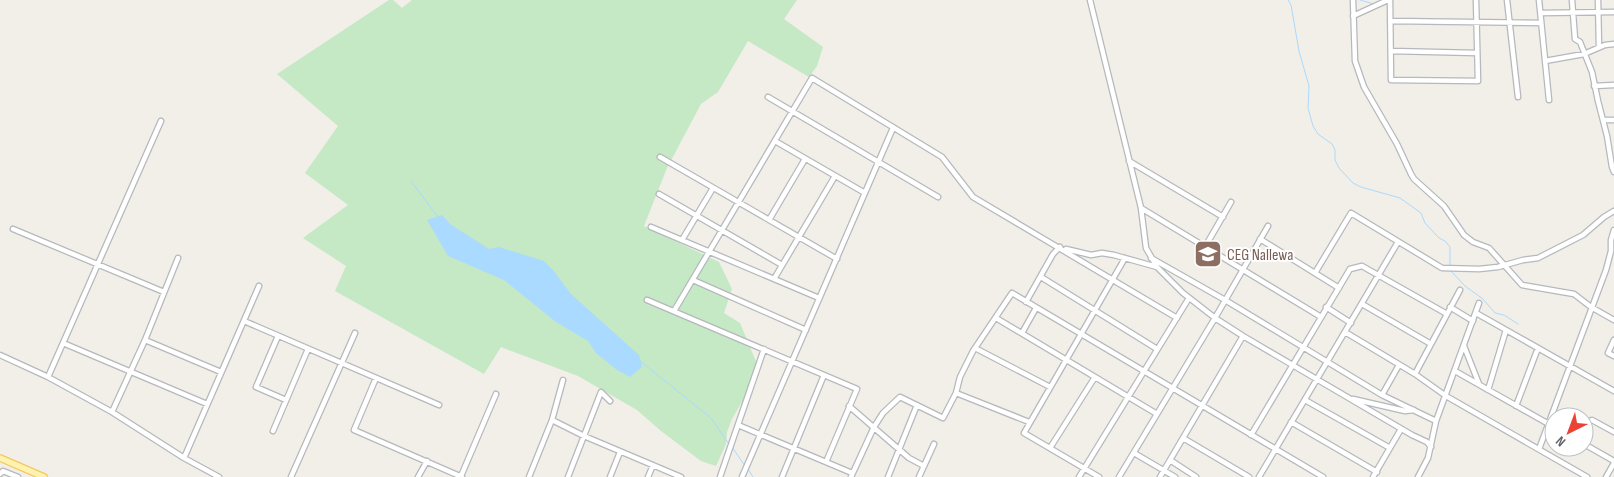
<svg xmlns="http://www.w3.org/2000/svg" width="1614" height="477" viewBox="0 0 1614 477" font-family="'Sofia Sans Condensed',sans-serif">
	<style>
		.green { fill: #c5e8c5 }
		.water { fill: #aadaff }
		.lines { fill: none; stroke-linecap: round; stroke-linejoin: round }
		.stream { stroke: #aadaff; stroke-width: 1 }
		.minor-casing { stroke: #b5b8bc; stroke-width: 7 }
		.major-casing { stroke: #f2c960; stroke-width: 8 }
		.minor { stroke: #fff; stroke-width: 4.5 }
		.major { stroke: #fff2af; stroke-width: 5.5 }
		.labels { text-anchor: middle; stroke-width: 4; stroke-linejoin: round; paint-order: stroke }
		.education-label { font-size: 16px; fill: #785e54; stroke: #fff; text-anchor: start }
	</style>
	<rect width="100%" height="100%" fill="#f1efe8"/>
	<path class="green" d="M389,0H393L402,8L412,0H797L784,19L823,47L817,66L809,77L748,41L718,92L701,104L667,168L644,226L719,262L732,289L724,313L740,323L757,364L743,400L732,419L727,432L726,444L716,466L701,461L661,431L637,410L578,376L501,347L484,374L335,291L346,266L303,238L348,205L305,173L338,126L277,74Z"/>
	<path class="water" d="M442,215L450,224L489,249L499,247L544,261L553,270L571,294L639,355L642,367L630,377L617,370L596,353L588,341L556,322L504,280L448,256L427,220Z"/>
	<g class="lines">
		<path class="stream" d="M1288,0L1291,5L1299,51L1309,86L1308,108L1313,126L1318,134L1332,144L1335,150V160L1339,168L1353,183L1361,187L1400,198L1421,213L1425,223L1439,238L1445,241L1450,247V266
			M1360,0L1374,4
			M411,181L438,217
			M1450,270L1465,286L1483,299L1495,313L1504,315L1518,324
			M639,360L711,418L729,444
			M732,447L745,466
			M748,469L753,477"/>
		<g class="minor-casing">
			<path id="minor" d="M1090,0L1141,208L1146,248L1157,267L1183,293L1215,318L1243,336L1412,435L1427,442L1431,447
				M1353,0L1355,61L1364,87L1397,144L1411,174L1414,179L1444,206L1464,235L1473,242L1489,248L1522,285L1574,294L1591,307L1614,320
				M1390,0L1391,80L1478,81L1476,0
				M1507,0L1518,97
				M1539,0L1549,100
				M1572,0L1575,39L1580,42L1592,72L1598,101L1607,136L1612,167L1614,172
				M1598,0L1599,47
				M1541,13L1614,12
				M1353,16L1388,0
				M1390,21L1541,23
				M1391,51L1477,53
				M1545,61L1584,54L1605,45L1614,44
				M1594,86L1614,85
				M768,97L938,197
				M1603,120H1614
				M775,141L865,193
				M660,157L837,259
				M1129,161L1223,217
				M659,194L782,265
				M1141,208L1321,317
				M769,220L805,159
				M651,227L819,298
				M13,229L164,292
				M1260,239L1339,288
				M682,240L713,188
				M1205,247L1231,202
				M1066,249L1091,255L1102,253L1114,255L1157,267
				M1151,258L1225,300L1382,395L1436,421
				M1315,273L1351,213L1442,268L1479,269L1498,267L1523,260L1538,258L1583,235L1604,217L1614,211
				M1041,277L1157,349
				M774,279L835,176
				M693,280L806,330
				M647,300L857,389L826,462
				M1026,302L1053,254L1060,247
				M1362,304L1431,344
				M1326,307L1351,323
				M1450,307L1473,321
				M674,311L812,78L942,157L973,197L1177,318
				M1476,313L1614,391
				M996,318L1157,414
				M244,321L439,405
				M1345,332L1415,374L1446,396L1587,477
				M1022,333L1036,308
				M278,336L256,387L286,400
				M145,340L221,372
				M1614,340L1608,353L1614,356
				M63,343L207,404
				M1464,346L1479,384
				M975,348L1050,387
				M0,355L48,377L112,412L184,458L219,477
				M1455,371L1554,427
				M1415,374L1460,290
				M48,377L161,121
				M376,378L354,430L462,477
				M1488,390L1506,330
				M956,393L1029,422
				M1382,395L1399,365
				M1353,399L1405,411L1414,410
				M1305,400L1390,448
				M849,406L909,458L924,466
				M1516,406L1538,348
				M112,412L145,340L178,258
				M552,420L584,436L681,477
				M1291,422L1377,472
				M738,425L852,473
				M1584,428L1587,422L1592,420L1614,432
				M273,431L308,349
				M1251,435L1350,269L1362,266L1447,314
				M1183,438L1249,477
				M1584,444L1614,461
				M1050,448L1095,377
				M1539,449L1606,270L1611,251V240L1614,230
				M1134,453L1175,477
				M184,458L259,286
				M1170,460L1196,477
				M0,474L3,471L18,477
				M461,476L496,394
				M291,477L355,333
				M418,477L427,461
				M529,477L552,420L563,380
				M568,477L601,392L610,401
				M610,477L620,452
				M648,477L653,465
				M720,477L764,349
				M742,477L893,128
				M782,477L824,375
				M851,477L874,427L883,413L900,397L943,418L956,393L960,377L973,351L1012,293L1323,477
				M888,477L917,405
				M919,477L934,444
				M1079,477L1189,298
				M1099,477L1024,433L1125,258
				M1119,477L1215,318L1268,226
				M1160,477L1243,336
				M1259,477L1398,242
				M1373,477L1401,429
				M1418,477L1428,458L1436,421L1479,303
				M1606,477L1614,463"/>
		</g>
		<g class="major-casing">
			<path id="major" d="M0,458L44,477"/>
		</g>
		<use href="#minor" class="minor"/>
		<use href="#major" class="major"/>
	</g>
	<defs>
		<g id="school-square" transform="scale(1.4375)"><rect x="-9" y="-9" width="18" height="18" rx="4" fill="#8d6e63" stroke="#fff"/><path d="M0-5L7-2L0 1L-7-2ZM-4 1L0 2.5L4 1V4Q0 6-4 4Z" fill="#fff"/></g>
	</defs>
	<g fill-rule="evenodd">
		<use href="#school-square" x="1208" y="254"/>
	</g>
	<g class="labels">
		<g class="education-label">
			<text x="1227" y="260">CEG Nallewa</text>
		</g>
	</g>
	<g transform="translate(1569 432) rotate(222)"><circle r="24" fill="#ffffff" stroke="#bfc1c3"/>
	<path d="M0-4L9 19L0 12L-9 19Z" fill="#ea4335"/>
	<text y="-8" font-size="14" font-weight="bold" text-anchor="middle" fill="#5f6368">N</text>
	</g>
</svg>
